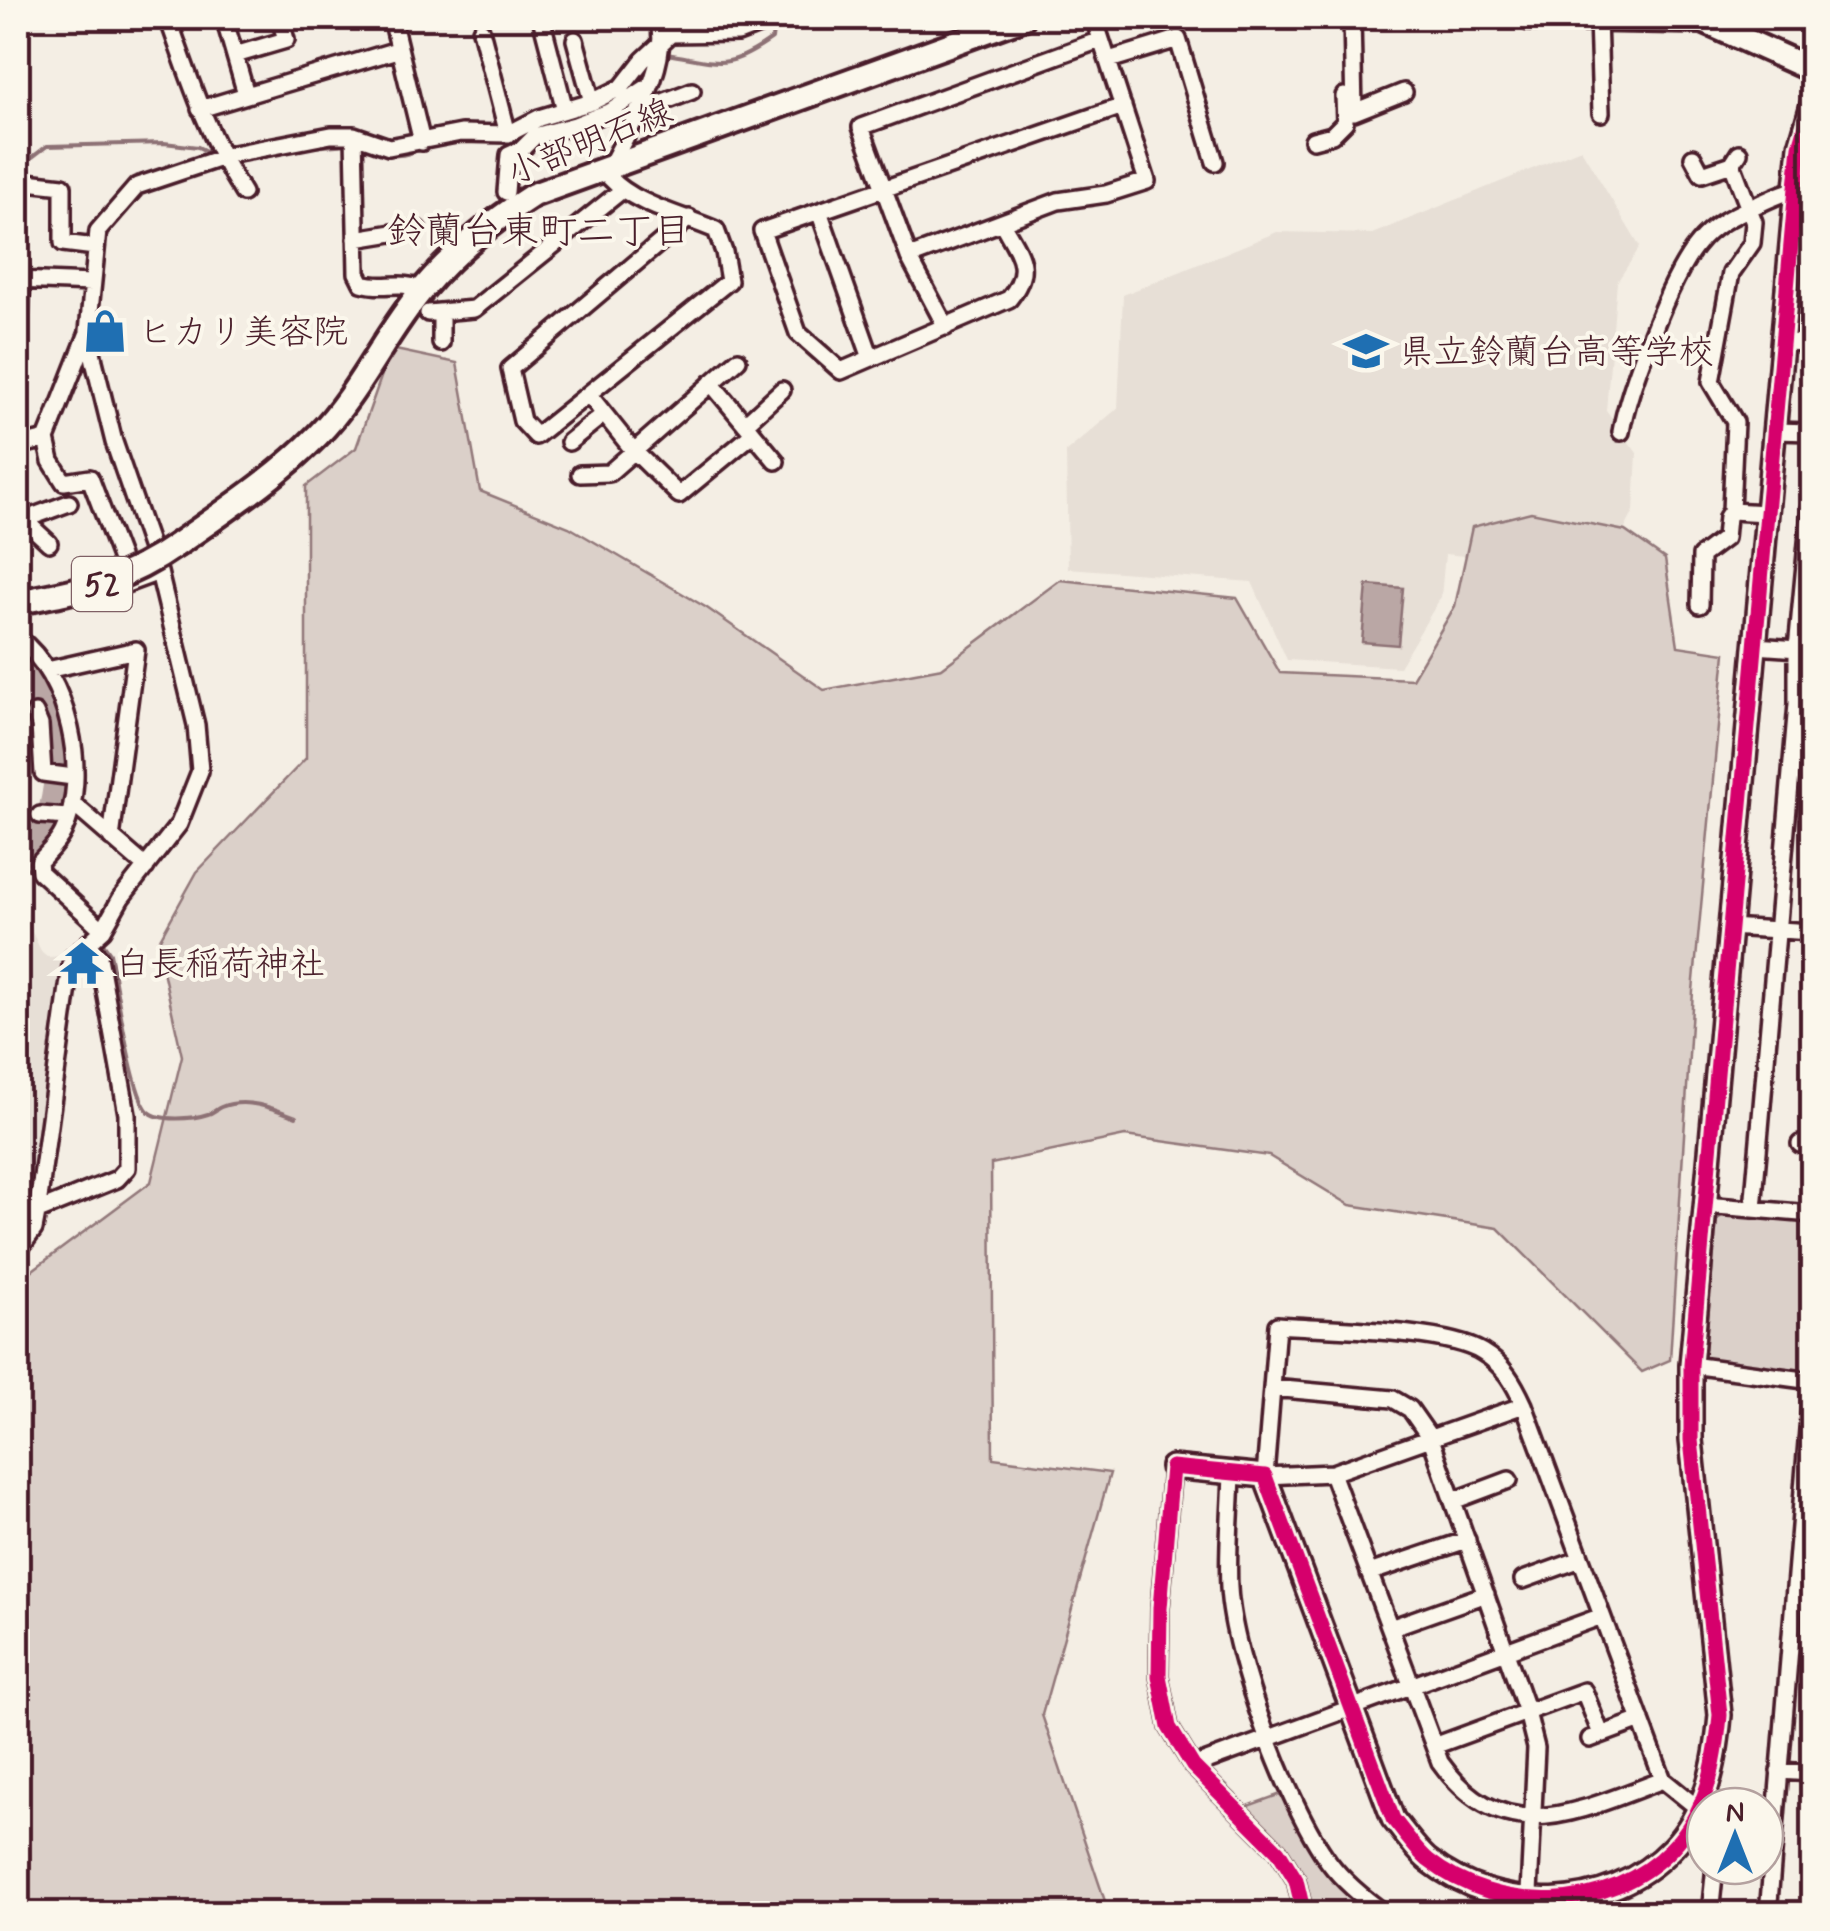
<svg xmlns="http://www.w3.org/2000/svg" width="1830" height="1931" viewBox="0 0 1830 1931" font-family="Mynerve,'Klee One',sans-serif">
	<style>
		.built { fill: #e7dfd6 }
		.green { fill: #dbd0c9; stroke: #92787a; stroke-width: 2.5 }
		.water { fill: #baa7a5; stroke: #8d7174; stroke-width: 2.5 }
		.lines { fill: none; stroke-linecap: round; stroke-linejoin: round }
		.stream { stroke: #8d7174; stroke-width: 4 }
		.river { stroke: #baa7a5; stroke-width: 25 }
		.street-casing { stroke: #4a1f2b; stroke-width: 22 }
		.secondary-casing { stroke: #4a1f2b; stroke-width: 28 }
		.primary-casing { stroke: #4a1f2b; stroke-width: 30 }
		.street { stroke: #fbf7ec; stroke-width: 15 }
		.secondary { stroke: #fbf7ec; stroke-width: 20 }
		.primary { stroke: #fbf7ec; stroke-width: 22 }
		.primary-bridge-casing { stroke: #4a1f2b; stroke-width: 30; stroke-linecap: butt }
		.primary-bridge { stroke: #fbf7ec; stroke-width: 22 }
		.cycleway-casing { stroke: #fbf7ec; stroke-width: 21 }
		.cycleway { stroke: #d6006c; stroke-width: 15 }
		.labels { text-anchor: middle; stroke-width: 8; stroke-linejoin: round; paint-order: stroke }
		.shield { fill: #fbf7ec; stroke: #7f6065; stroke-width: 2.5 }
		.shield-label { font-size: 32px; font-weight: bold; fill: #4a1f2b }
		.street-label { font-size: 35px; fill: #4a1f2b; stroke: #fbf7ec }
		.poi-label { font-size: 35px; fill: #4a1f2b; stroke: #fbf7ec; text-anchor: start }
		.neighbourhood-label { font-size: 38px; fill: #4a1f2b; stroke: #fbf7ec }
	</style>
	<rect width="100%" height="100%" fill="#f4eee4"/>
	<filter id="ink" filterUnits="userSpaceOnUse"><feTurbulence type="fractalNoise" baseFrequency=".01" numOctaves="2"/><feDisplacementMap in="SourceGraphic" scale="20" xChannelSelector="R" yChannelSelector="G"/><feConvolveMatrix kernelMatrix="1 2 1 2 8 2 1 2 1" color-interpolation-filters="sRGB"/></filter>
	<g filter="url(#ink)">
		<path class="built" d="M1581,149L1640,247L1617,282L1606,411L1637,453L1634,511L1614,550L1578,568L1445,554L1441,597L1399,667L1287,660L1252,582L1068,568L1066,452L1118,408L1123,295L1277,232L1372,234Z
			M18,874L32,932L42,953L47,957L66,956L29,1222L18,1245Z"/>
		<path class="green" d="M391,349L457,363L480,491L569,527L707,608L824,690L942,668L1060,580L1237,598L1280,673L1412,679L1455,606L1472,527L1531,512L1625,531L1665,559L1678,646L1725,653L1693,991L1670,1360L1642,1372L1498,1228L1350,1205L1269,1156L1125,1136L991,1164L993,1458L1110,1473L1042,1715L1109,1913H18V1281L151,1182L182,1056L157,944L197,872L306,758V486L356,448Z
			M1723,1214L1812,1222V1374L1704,1362L1717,1220Z
			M1278,1795L1286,1798C1311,1851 1331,1874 1374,1913H1312C1297,1862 1282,1845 1245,1807Z"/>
		<path class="water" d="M1367,585L1403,588L1398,645L1362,642Z"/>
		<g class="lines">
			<path class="stream" d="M666,54C719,62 725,72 772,39L773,30L803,18
				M368,148C391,158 403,158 425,147
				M237,162L310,147L350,144
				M18,168L47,146L164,143L198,147L214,155
				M18,860L33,873
				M100,939L110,953C116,983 131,1093 148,1111C159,1122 193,1119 208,1114C213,1113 216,1109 221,1107C246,1097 273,1108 296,1117"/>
			<path class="river" d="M18,665C58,701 67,780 44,828C38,840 26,850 18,858"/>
			<g class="street-casing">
				<path id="street" d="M168,18C189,78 209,139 243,193
					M224,18L246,94
					M541,18L565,110
					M658,18C672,65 631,124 610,167V178C635,205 682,215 716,230L724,252L729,281L536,436L522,421L510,369L689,218
					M1352,18L1354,112L1404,92
					M1598,18L1601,113
					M481,30L508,134
					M395,31L422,142
					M575,40L592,102
					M235,55L286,40L280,18
					M1109,60L1178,39L1215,162
					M200,109L397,50
					M637,112L692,91
					M354,135L357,273L362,283C384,290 397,280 422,289
					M1313,140L1332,135L1345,122L1344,96
					M1693,157L1702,174L1732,164L1739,153
					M18,181L63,186V243L95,247
					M506,192L509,155L522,149L535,136L575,125L611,111L649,86
					M819,211L871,358
					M1002,223C1019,254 1034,268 1009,299L841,371L798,333L762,231L1123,106
					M356,239L417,229
					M18,248L22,280L18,352
					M909,257L1058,201L1106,194L1147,181L1094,18
					M18,280L92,283
					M428,313L474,309L621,191
					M946,327L909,257L861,127L1100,40
					M1782,342L1812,343
					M441,343V313
					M711,383L776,461
					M589,395L633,450L679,495L753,434
					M745,424L782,390
					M1774,431L1812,432
					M1621,432C1628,390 1670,277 1697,245C1714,223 1737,214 1761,203C1780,195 1792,187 1812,191
					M46,439L51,461L64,482L90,478L120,557
					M569,442L604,414
					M18,446L46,439L87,335
					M580,474L609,473L738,360
					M1731,511L1766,513
					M20,516L49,543
					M23,520L69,503
					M102,593L159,572
					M1700,605L1701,556L1725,538L1727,517L1731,511L1735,422L1711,382L1731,273L1752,243L1754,222L1732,164
					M18,638C68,674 91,776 63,832C58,843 47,853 39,862L40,872L103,930
					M1755,646L1812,650
					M47,670L136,650L111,838
					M35,713L40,725L43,773L73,777
					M72,803L146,867
					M40,815L68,817
					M1728,927L1812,932
					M1800,1144H1812
					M1705,1205L1812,1214
					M1753,1209L1797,704V649L1812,490
					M38,1211L117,1179L127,1168V1114L99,957L87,944
					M18,1251L34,1229L37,1213L72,958L103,930L121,898L179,824L200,771L196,725L159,572L114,442L94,361L88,331L98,231L137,186L233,154L331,135H354L389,147L461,133L508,134L539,118L592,102L622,87L643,60L671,34L738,33L777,18
					M1691,1365L1812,1381L1768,1914
					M1272,1388L1393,1399L1410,1409L1431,1439L1527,1712L1536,1748L1528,1914
					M1524,1405L1332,1473L1265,1476L1277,1325C1327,1329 1444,1329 1482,1352C1504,1365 1514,1383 1524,1405L1663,1780L1705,1814
					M1172,1467L1160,1608L1159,1676L1169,1727L1193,1766L1278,1851L1296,1880L1304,1914
					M1232,1473C1231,1511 1227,1550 1229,1588C1233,1659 1287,1805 1329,1862C1343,1881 1366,1900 1386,1914
					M1332,1473L1440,1762C1504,1852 1578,1811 1663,1780
					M1453,1501L1509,1480
					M1369,1573L1467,1540
					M1523,1580L1581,1559
					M1390,1628L1486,1594
					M1590,1739L1641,1720
					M1434,1746L1584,1691L1601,1734
					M1193,1766L1602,1616
					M1779,1771L1812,1773
					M1710,1914L1715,1866"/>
			</g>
			<g class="secondary-casing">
				<path id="secondary" d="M1172,1467L1265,1476L1393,1819C1404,1832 1415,1849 1428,1860C1497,1915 1610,1914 1672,1848C1707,1812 1716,1762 1720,1715L1691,1440V1365L1796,188L1800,146L1812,105"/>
			</g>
			<g class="primary-casing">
				<path id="primary" d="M1530,18L1703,21L1812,70
					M178,544C226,510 277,477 318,435C360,392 384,335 422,290C453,253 492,221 533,195L1023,18"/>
			</g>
			<use href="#street" class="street"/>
			<use href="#secondary" class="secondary"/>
			<use href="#primary" class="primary"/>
			<g class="primary-bridge-casing">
				<path id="primary-bridge" d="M18,602C82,590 123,583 178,544"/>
			</g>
			<use href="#primary-bridge" class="primary-bridge"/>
			<g class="cycleway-casing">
				<path id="cycleway" d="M1304,1914L1296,1880L1278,1851L1193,1766L1169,1727L1159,1676L1160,1608L1172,1467L1265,1476L1393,1819C1404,1832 1415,1849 1428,1860C1497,1915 1610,1914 1672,1848C1707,1812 1716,1762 1720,1715L1691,1440V1365L1796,188L1800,146L1812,105"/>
			</g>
			<use href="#cycleway" class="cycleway"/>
		</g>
	</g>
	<defs>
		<g id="shop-bare" transform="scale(3.45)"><path d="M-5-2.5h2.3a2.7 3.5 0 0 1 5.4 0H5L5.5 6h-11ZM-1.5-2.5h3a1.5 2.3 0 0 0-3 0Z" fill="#1f6fb2" stroke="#fbf7ec" stroke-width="2.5" paint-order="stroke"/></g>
		<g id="school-bare" transform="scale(3.45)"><path d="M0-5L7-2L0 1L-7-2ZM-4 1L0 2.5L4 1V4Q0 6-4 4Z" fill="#1f6fb2" stroke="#fbf7ec" stroke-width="2.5" paint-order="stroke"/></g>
		<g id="temple-bare" transform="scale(3.45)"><path d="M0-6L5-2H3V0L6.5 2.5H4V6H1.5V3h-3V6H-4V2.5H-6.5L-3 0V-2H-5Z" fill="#1f6fb2" stroke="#fbf7ec" stroke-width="2.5" paint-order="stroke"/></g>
	</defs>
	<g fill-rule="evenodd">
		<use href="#shop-bare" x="105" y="331"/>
		<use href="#school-bare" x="1366" y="351"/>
		<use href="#temple-bare" x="82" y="963"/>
	</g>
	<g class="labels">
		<rect class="shield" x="72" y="557" width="60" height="54" rx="8"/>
		<g class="shield-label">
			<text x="102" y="595">52</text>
		</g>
		<g class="street-label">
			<text transform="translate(589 141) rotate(-22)" y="12">小部明石線</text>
		</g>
		<g class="poi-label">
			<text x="138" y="343">ヒカリ美容院</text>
			<text x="1399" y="363">県立鈴蘭台高等学校</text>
			<text x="115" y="975">白長稲荷神社</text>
		</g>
		<g class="neighbourhood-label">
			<text x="539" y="243">鈴蘭台東町二丁目</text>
		</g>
	</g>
	<rect width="1830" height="1931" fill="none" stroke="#fbf7ec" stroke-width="60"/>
	<rect x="30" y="30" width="1770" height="1871" fill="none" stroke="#4a1f2b" stroke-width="4" filter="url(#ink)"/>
	<g transform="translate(1735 1836)"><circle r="48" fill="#fbf7ec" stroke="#b4a19f" stroke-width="2.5"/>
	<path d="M0-8L18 38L0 25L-18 38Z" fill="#1f6fb2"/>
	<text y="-15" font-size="28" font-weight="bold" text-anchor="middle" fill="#4a1f2b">N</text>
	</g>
</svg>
